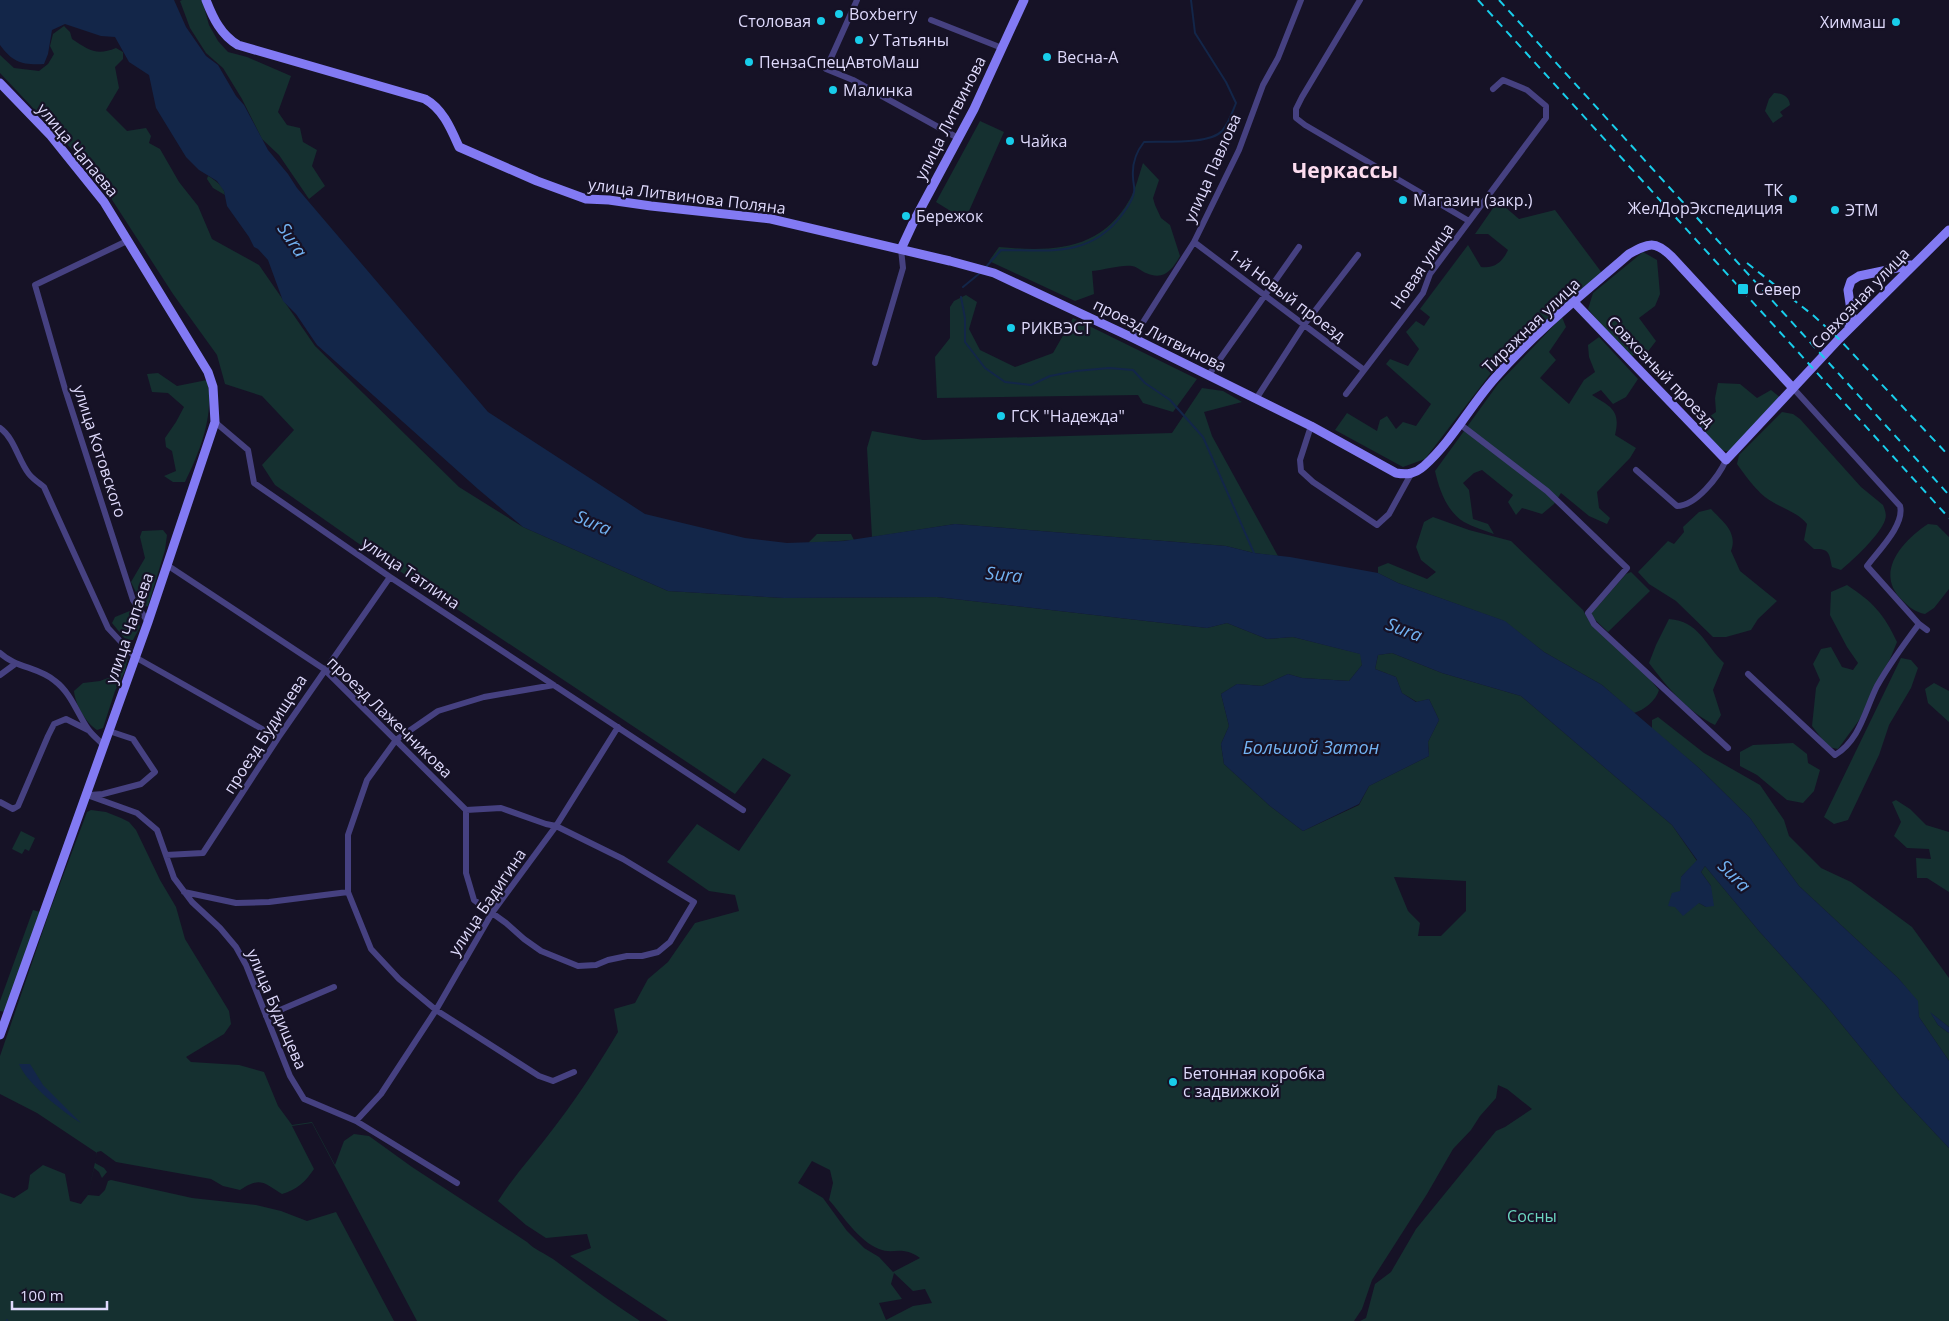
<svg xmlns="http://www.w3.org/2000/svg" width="1949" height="1321" viewBox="0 0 1949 1321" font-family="'Open Sans',sans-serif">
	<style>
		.green { fill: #153030; fill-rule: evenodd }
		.water { fill: #132649 }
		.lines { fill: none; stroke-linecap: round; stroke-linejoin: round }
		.stream { stroke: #132649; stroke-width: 2 }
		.minor { stroke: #464181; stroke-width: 6 }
		.secondary { stroke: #827af3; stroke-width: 9 }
		.rail { stroke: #18cdea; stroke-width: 2; stroke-dasharray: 8 6; stroke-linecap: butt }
		.poi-dot { fill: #18cdea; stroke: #161226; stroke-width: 2 }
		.labels { text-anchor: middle; stroke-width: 4.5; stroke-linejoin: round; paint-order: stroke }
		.poi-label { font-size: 16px; fill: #dfdafc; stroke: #161226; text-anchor: start }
		.street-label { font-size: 16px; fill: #dfdafc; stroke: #161226 }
		.park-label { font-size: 16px; fill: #6cd6c0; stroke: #161226 }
		.water-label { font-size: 18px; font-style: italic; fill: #72b2f2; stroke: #161226 }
		.district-label { font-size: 21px; font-weight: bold; fill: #fcdcef; stroke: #161226 }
	</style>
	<rect width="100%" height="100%" fill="#161226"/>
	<path class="green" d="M182,0H202L209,25L218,41L228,52L247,57L291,76L278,112L287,125L300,128L303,142L317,150L312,166L325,186L309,199L279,155L262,139L242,99L223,68L206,53L190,28L180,1Z
		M64,26L70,32L72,39C89,50 96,56 116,48L123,52V59L115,67L119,88L106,110L127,131L146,128L151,136L149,143L160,149L179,182L198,206L212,239L259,265L315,346L459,487L523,527L668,591L784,598L937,597L1207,628L1227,623L1267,639L1293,637L1361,654L1362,665L1349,681L1302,678L1288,674L1262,686L1237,684L1221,694L1229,726L1221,744L1224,764L1270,806L1303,831L1359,805L1369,786L1429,756L1428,742L1439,720L1429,699L1417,702L1402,693L1396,677L1375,669L1378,655L1392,653L1442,673L1521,696L1672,825L1697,861L1681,877L1699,903L1706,907L1711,886L1701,872L1705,866L1759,931L1825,1004L1902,1098L1949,1148V1321H1360L1366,1318L1375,1284L1391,1272L1416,1229L1496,1131L1505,1127L1532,1109L1507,1089L1498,1085L1496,1098L1480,1116L1471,1130L1453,1149L1427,1194L1372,1280L1362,1309L1354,1321H668L570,1256L591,1248L587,1234L546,1238L526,1225L498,1201C515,1174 537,1151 556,1125C579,1095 599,1064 618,1032L614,1009L635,1003L648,979L668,962L695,923L739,911L735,895L709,891L667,862L697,824L739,851L791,775L763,758L735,794L365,548L275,485L262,465L294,430L262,396L225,384L217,355L173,294L96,175L0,73V55L14,68L39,71L48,64L54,54L50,46L53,34ZM1394,877L1466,881V911L1441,936H1418L1420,923L1408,911ZM812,1161L830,1170L833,1183L829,1200C843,1216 859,1241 879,1249C893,1255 902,1245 920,1258L893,1272L879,1257L864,1248L847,1231L823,1198L798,1183ZM894,1273L913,1291L925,1289L932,1303L913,1306L886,1320L879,1303L902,1299L891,1284Z
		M1774,93C1782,93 1789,96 1790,105L1780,112L1783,116L1773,123L1765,111L1769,99Z
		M980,121L1004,132L965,220L936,202Z
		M1143,163L1159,180L1153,198L1155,205L1161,218L1170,225L1180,256C1172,270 1164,281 1146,273C1141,271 1138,267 1132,266C1118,265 1106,270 1092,271L1094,294L1075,301L989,261L999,247C1052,252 1101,251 1130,199C1136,188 1139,175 1143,163Z
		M208,176C215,180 224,186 225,195L213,188L207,179Z
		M1498,201L1519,219L1555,210L1602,273L1525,341L1491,373L1425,459L1403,467L1335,430L1347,413L1377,431L1380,420L1387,416L1396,429L1403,422L1416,426L1431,404L1386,364L1390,359L1408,366L1419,349L1406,332L1416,321L1424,326L1430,317L1420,309L1468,245L1481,267C1495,269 1503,261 1508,250L1488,234H1475Z
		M1643,252L1657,260L1660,294L1655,306L1639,318L1656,341L1646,354L1628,356L1588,309L1593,293Z
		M966,295L977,302L969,329L980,350L1015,367L1053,353L1073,318L1197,379L1173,412L1143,403L1138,395L937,398L935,357L950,338V307L954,301Z
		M1562,317L1566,327L1549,352L1556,360L1540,378L1569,404L1584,380L1595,372L1589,357L1588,345L1599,337L1638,379L1626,397L1613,404L1601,390L1592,395C1611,407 1621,410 1615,435L1636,448L1630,458L1597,492L1599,508L1610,518L1607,524L1589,516L1561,493L1554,504L1542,514L1522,508L1516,515L1508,502L1513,495L1482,470L1474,473L1463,483L1469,490L1473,519L1488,524L1494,534C1484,530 1473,527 1464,522C1447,512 1439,489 1435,471L1498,384Z
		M158,373L177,386L207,380C215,413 200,452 185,482H173L164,476L176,471L172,451L166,447L165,438L176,422L184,407L168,393L152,392L147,374Z
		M1718,383L1740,384L1757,398L1771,390L1781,398L1730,452L1718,449L1697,425L1716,412L1715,398Z
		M1202,388L1223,391L1242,402L1204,412L1212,436L1278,556L1254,553L1226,546L955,524L872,537L867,448L872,431L923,440L1172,433Z
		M1782,412L1793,414L1800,419L1861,487L1883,505C1885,510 1887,515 1885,520C1881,534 1852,561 1841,570L1832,567C1829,554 1830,548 1814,549L1804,540L1807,524C1798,512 1778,507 1765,497C1754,488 1745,475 1737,464L1739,455Z
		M1711,509C1723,522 1738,532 1731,551L1740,571L1777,601L1758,619L1751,630L1726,637H1713L1676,601L1649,584L1638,572L1668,541L1674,544L1684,532L1683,527L1699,512Z
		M1433,517L1469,530L1511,541L1583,610L1592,626L1636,663L1659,690C1656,701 1644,710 1634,713L1602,685L1544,652L1504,621L1398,583L1378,573V567L1388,563L1427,579L1436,572L1421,560L1416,547L1424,522Z
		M1928,524L1937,525L1949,537V589L1934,608L1925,614C1915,612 1910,608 1902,600C1874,573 1902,541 1928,524Z
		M163,530L167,535L165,550L148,606L143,607L131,582L145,558L140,537L142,531Z
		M817,534H851L854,540L808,543Z
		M1631,572L1650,591L1608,632L1590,615L1626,574Z
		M1847,585C1873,602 1884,614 1897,642L1890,659L1875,685L1865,712L1838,749L1828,747L1812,726L1816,688L1820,680L1813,664L1821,649L1831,647L1842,667L1853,670L1858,663L1847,647L1830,615L1831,592Z
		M132,610L137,618L140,627L133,640H126L112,623L115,617Z
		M1669,619C1699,621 1705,645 1724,663L1713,690L1721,715L1715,725C1688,712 1667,687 1649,663L1656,645Z
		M124,650L128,657L125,671L115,691L103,728L97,730C86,723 75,704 74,691L83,683L100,681L116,675L119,660L117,651Z
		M1901,658L1911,660L1918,668L1911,688L1889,725L1879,755L1848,820L1834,824L1824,817Z
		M1934,683L1949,691V722L1928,703L1925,689Z
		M1658,717L1704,753L1760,785L1784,820L1789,836L1821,868L1851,882L1912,927L1949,978V1027L1931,1013L1938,1025L1949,1033V1061L1919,1017L1917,1001L1898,978L1799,886L1768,844L1750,818L1699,768L1652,729V720Z
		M1793,743L1807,754L1808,763L1820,770L1814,791L1803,803L1787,800L1757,775L1740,766V752L1753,745Z
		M1896,800L1910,809L1926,825L1949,832V892L1927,878H1917L1916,858L1931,859L1929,849L1907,848L1894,836L1901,822L1892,802Z
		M91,810L106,812L121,818L129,822L136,830L160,880L176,907L185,939L229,1011L231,1024L224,1034L186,1057L191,1062L239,1065L264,1072L278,1106L292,1125L312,1122L335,1165L344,1141L354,1134L369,1136L412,1167L527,1242C535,1250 544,1253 553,1259C582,1280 610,1302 640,1321H417L312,1123L292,1126L314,1169C306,1181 297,1190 282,1194C263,1182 260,1177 240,1190L223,1186L211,1179L116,1162L101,1151L97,1152L95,1163L104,1168L107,1172L102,1178L99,1172L94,1168L88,1195L99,1196L105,1190L108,1181L111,1180L192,1198L256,1205L281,1211L307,1221L336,1212L394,1321H0V1193L14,1198L28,1189L30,1175L43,1165L65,1174L70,1201L81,1204L88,1195L97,1153L37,1113L0,1094V1056L49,913L87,812Z
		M21,831L35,838L29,851L25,849L22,854L12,849Z
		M33,910L40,912L6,1012L0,1011V1001Z"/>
	<path class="water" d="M0,0H174L186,27L206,56L218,65L236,96L244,105L268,150L288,174L297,188L488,412L645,514L745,538L787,543L844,541L955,524L1226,546L1254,553L1290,557L1378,573L1398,583L1505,621L1544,652L1602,685L1699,768L1750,818L1768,844L1799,886L1898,978L1918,1001L1919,1017L1949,1061V1148L1902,1098L1825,1004L1759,931L1705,866L1701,872L1711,886L1714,906L1706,907L1699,903L1683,916L1675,907L1668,906L1672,893L1680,891L1681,877L1697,860L1672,825L1521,696L1442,673L1392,653L1378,655L1375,669L1396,677L1402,693L1416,702L1429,699L1439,720L1428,742L1429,756L1369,786L1359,804L1303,831L1270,806L1224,764L1221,744L1229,726L1221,694L1237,684L1262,686L1288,674L1302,678L1349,681L1362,665L1360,654L1293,637L1267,639L1227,623L1207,628L937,597L784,598L668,591L523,527L478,489L317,345L296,314L283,301L268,260L258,249L254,247L249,237L227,206L224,191L217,181L199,170L186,157L156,108L149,75L129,62L115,37L101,36L65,24L52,30L48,54L44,64C23,65 13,63 0,45Z
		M1930,1012L1949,1027V1033L1938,1025Z
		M19,1064H30L43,1085L81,1123C63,1112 27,1084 19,1064Z"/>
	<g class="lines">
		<path class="stream" d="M985,268L1001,250C1048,250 1089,258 1121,216C1126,209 1133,201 1134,192C1135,188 1133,182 1133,177C1132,164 1136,152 1144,142C1163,141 1209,145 1222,131C1229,123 1232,113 1236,103L1226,82L1195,33L1191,0
			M963,287L980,273
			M961,297L965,318V342L985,368L1005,382L1031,385L1050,376L1076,371L1109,368L1133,370L1145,383L1170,400L1203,437L1254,553
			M7,1320V1321"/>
		<path class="minor" d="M857,0L826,69L853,80L958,138
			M1360,0L1302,97L1296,109V118L1305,125L1469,221
			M931,20L1002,48
			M127,241L35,285L65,389L133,600L148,622
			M1194,242L1364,370
			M1133,338L1194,242L1239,150L1263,85L1278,58L1301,0
			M875,363L903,268L901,249
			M1208,376L1299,247
			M1793,388L1900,506C1905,525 1878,551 1867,566L1919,624L1927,630
			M1346,394L1423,293L1430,274L1546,118V106L1527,90L1503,80L1493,89
			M1256,399L1304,325L1358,255
			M215,422L248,450L254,483L390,577L743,810
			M1461,425L1547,491L1627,568L1588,613L1594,624L1728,748
			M1311,426L1300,460L1301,471L1313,482L1377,525L1389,514L1411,474
			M0,428C15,439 18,460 29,474C33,479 39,483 44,487L108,628L135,657L278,738
			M1636,470L1677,506C1696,506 1719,476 1726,460
			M167,565L324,669L466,810V873L474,900L506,923L524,939L541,951L578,966L596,965L608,960L627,956H642L658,952L670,942L694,902L623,859L556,826L546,824L501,808L466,810
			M0,653C16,668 39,667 55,681C71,693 77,713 88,729C92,735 99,740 104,746
			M1748,674L1835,755C1860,740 1865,710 1877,686C1889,665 1904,644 1919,624
			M0,675L15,664
			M554,685L484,697L438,711L396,740L367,780L348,835V892L371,949L399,979L436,1010L539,1076L553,1081L574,1072
			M87,795L137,813L157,830L174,878L192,902L220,928L236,947L246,965L290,1076L304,1099L356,1121L457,1183
			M90,795L103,794L141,784L155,772L133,739L109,731
			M0,802L13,809L18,806L48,736L54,724L66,719L88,730
			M166,855L203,853L278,738L390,577
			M184,892L236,903L269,902L348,892
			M266,1016L334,987
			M356,1121L381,1094L436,1010L492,913L556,826L618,727"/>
		<path class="secondary" d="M206,0C213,18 221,35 238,45L425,99C443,109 451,129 459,147L537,181L586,199L609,200L651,206L771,219L950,261L994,273L1133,338L1311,426L1396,473C1407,475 1415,474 1424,466C1453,440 1470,406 1495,378C1535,332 1584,293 1629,254C1649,243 1655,240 1672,257L1793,388
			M0,83L51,136L104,202L208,372L213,387L215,422L148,622L0,1035
			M901,249L915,219L974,109L1024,0
			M1574,302L1726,460L1839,339L1949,230
			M1849,326L1852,317L1848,290L1851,281L1859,276L1911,265"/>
		<path class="rail" d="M1478,0L1949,518
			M1499,0L1949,495
			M1747,263L1814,316L1839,339L1949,456"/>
	</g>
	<g class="poi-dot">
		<circle cx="839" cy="14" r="5"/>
		<circle cx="821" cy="21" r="5"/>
		<circle cx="1896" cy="22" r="5"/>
		<circle cx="859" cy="40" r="5"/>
		<circle cx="1047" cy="57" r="5"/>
		<circle cx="749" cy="62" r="5"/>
		<circle cx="833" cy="90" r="5"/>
		<circle cx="1010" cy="141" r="5"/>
		<circle cx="1793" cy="199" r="5"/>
		<circle cx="1403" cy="200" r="5"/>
		<circle cx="1835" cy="210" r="5"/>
		<circle cx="906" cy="216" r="5"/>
		<rect x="1737" y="283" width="12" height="12" rx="2.5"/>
		<circle cx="1011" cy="328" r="5"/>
		<circle cx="1001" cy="416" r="5"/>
		<circle cx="1173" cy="1082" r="5"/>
	</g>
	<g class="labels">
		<g class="poi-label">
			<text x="849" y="20">Boxberry</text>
			<text x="811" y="27" text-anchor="end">Столовая</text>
			<text x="1886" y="28" text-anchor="end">Химмаш</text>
			<text x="869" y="46">У Татьяны</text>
			<text x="1057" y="63">Весна-А</text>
			<text x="759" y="68">ПензаСпецАвтоМаш</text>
			<text x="843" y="96">Малинка</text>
			<text x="1020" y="147">Чайка</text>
			<text x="1783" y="196" text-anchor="end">ТК<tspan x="1783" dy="18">ЖелДорЭкспедиция</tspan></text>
			<text x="1413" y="206">Магазин (закр.)</text>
			<text x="1845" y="216">ЭТМ</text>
			<text x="916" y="222">Бережок</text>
			<text x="1754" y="295">Север</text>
			<text x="1021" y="334">РИКВЭСТ</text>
			<text x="1011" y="422">ГСК "Надежда"</text>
			<text x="1183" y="1079">Бетонная коробка<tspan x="1183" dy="18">с задвижкой</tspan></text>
		</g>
		<g class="street-label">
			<text transform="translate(950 118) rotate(-63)" y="6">улица Литвинова</text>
			<text transform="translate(78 150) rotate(50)" y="6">улица Чапаева</text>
			<text transform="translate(1212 168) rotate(-66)" y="6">улица Павлова</text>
			<text transform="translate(687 196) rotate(7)" y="6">улица Литвинова Поляна</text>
			<text transform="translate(1422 266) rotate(-56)" y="6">Новая улица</text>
			<text transform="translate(1287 295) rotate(37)" y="6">1-й Новый проезд</text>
			<text transform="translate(1860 298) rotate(-46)" y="6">Совхозная улица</text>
			<text transform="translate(1531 325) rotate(-44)" y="6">Тиражная улица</text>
			<text transform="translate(1160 335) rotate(26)" y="6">проезд Литвинова</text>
			<text transform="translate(1661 371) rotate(46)" y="6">Совхозный проезд</text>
			<text transform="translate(100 451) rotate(72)" y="6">улица Котовского</text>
			<text transform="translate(411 573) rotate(34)" y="6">улица Татлина</text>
			<text transform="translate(129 628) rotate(-71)" y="6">улица Чапаева</text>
			<text transform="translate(390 717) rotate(44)" y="6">проезд Лажечникова</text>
			<text transform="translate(265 734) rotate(-57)" y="6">проезд Будищева</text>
			<text transform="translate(487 902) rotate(-56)" y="6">улица Бадигина</text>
			<text transform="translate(277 1009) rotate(67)" y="6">улица Будищева</text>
		</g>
		<g class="park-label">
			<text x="1532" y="1222">Сосны</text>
		</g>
		<g class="water-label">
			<text transform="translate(292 240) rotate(56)" y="6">Sura</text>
			<text transform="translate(593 523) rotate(23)" y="6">Sura</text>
			<text transform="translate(1004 575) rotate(6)" y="6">Sura</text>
			<text transform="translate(1404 630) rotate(21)" y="6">Sura</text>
			<text x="1311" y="754">Большой Затон</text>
			<text transform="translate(1734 876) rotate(45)" y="6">Sura</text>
		</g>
		<g class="district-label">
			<text x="1345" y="178">Черкассы</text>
		</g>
	</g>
	<path d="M12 1301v8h95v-8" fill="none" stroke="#dfdafc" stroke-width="2.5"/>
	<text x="20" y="1301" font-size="15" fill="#dfdafc" stroke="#161226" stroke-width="4" paint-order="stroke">100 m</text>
</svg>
